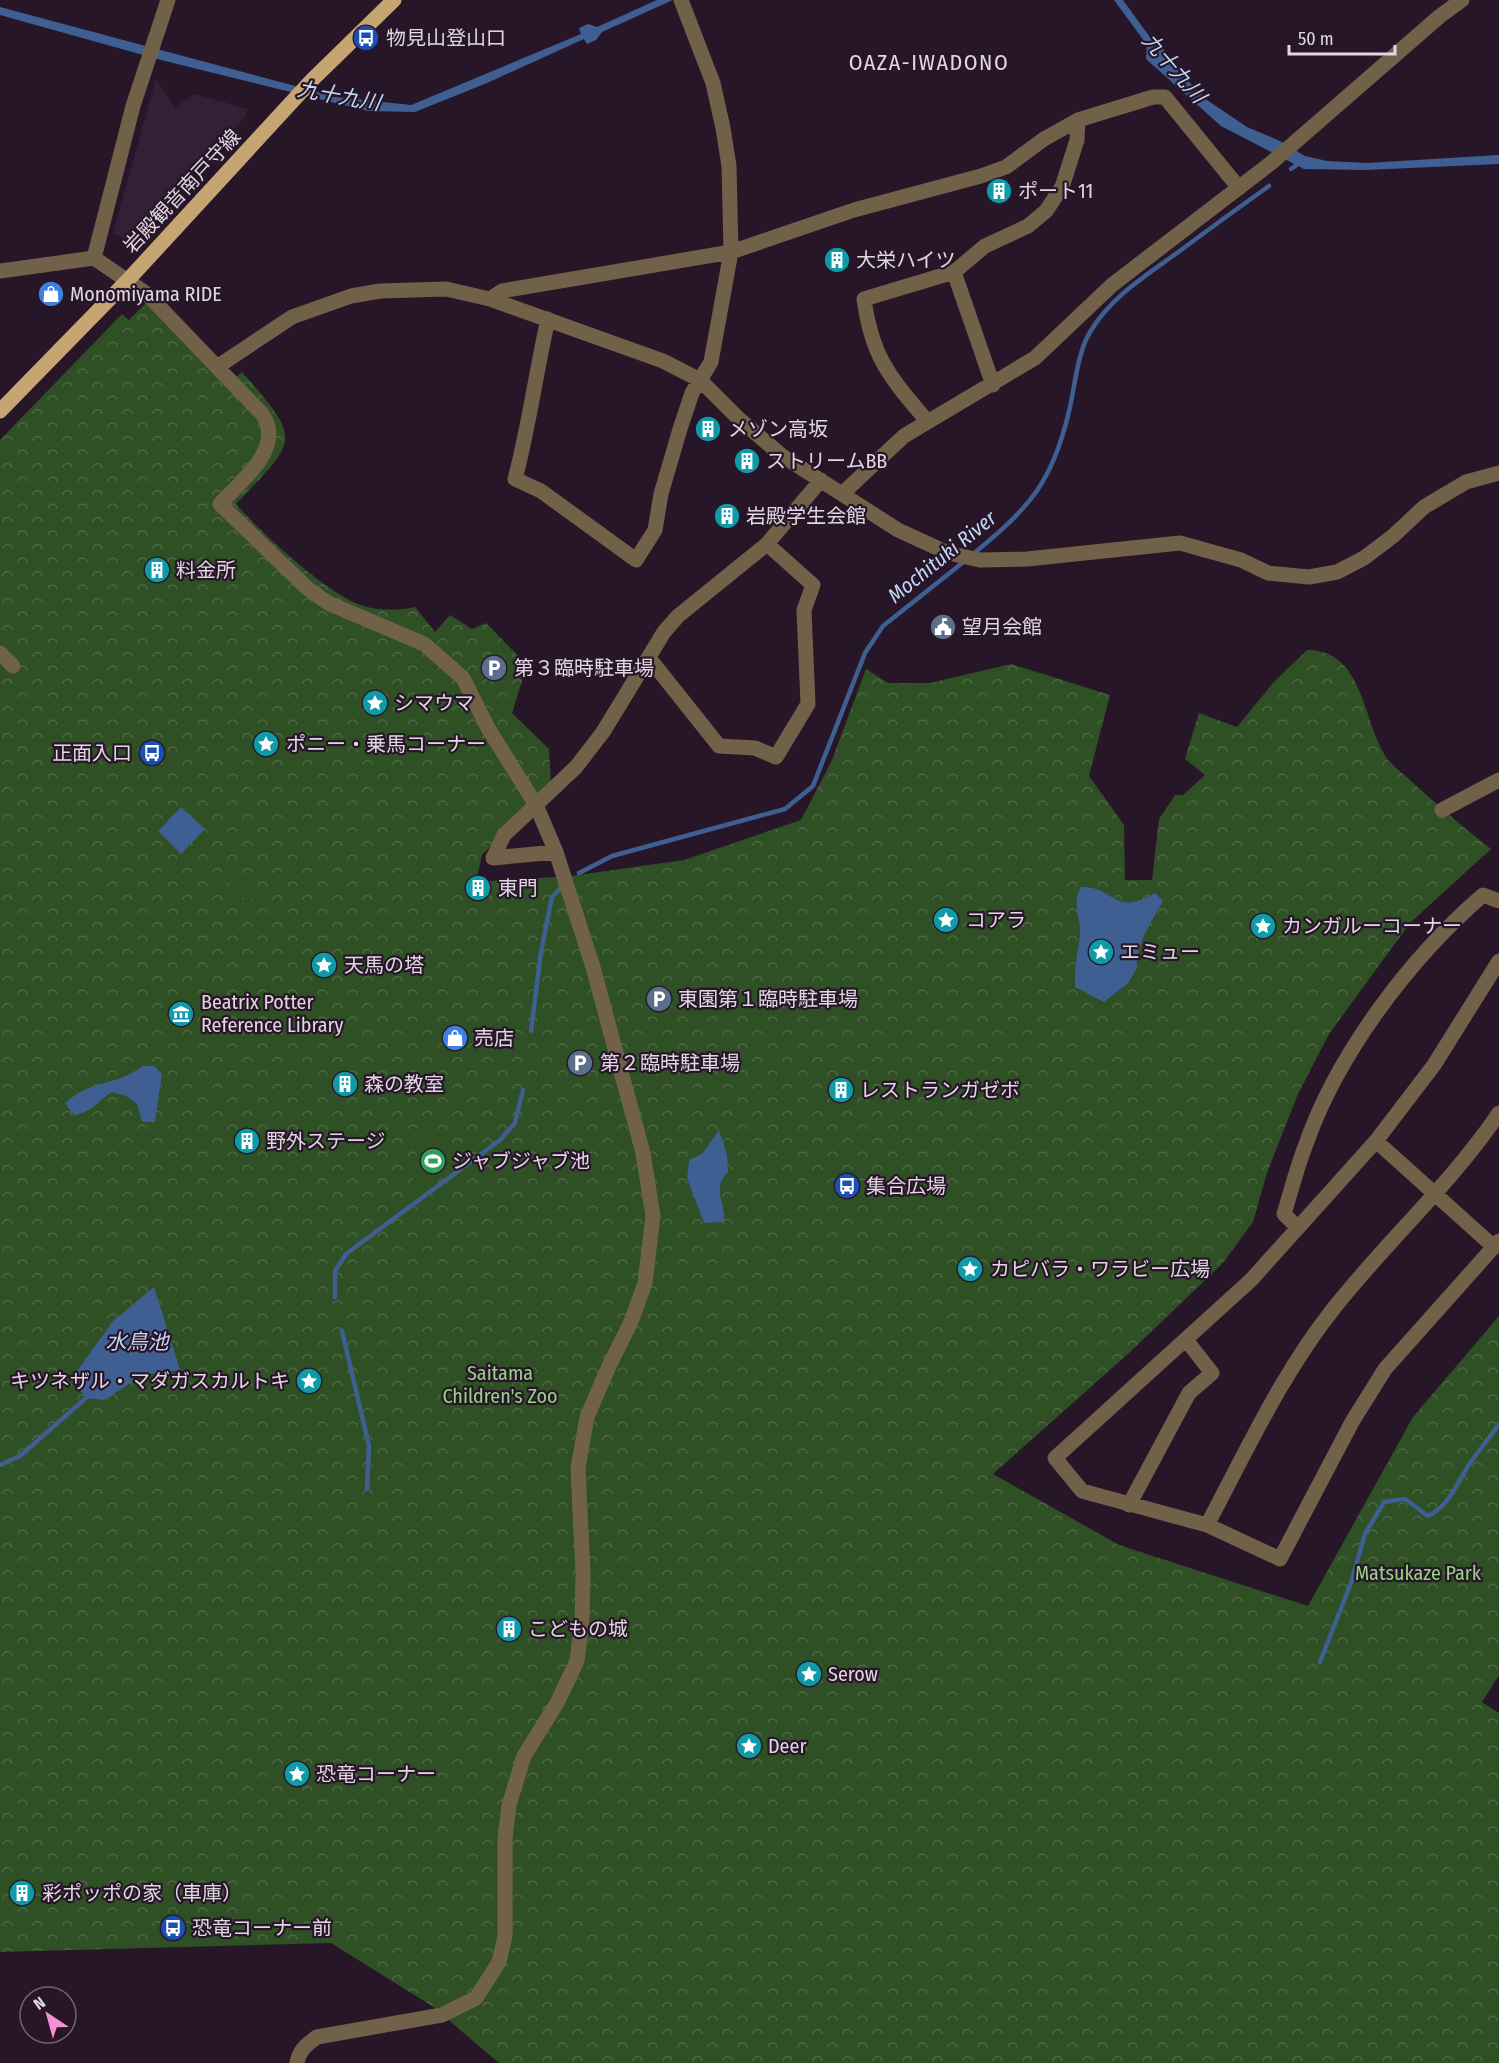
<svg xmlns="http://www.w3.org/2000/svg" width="1499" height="2063" viewBox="0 0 1499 2063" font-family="'Fira Sans Condensed','Noto Sans JP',sans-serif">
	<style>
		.built { fill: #341f36 }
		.park { fill: url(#park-crowns) }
		.garden { fill: #2f4f25 }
		.water { fill: #3f5f92 }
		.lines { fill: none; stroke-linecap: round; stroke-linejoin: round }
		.stream { stroke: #3f5f92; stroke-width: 4.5 }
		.minor { stroke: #716149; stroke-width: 15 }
		.major { stroke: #c7a573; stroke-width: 15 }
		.labels { text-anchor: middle; stroke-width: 4.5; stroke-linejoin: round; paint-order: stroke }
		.poi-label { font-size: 20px; fill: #e1d6e2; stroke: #271628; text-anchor: start }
		.street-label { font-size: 20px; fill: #e1d6e2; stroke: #271628 }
		.park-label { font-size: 20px; fill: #97d386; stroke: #271628 }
		.water-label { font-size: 21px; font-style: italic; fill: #c2d6f5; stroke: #271628 }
		.quarter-label { font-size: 22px; letter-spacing: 1.5px; fill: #e1d6e2; stroke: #271628 }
	</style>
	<defs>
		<pattern id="park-crowns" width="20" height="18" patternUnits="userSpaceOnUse" patternTransform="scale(1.5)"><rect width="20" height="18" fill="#2f4f25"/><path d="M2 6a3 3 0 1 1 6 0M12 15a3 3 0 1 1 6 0" fill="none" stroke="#4d6844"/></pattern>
	</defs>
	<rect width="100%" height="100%" fill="#271628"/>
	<path class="built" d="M156,79L175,108L194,94L248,109L246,116L128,241L113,233Z"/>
	<path class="park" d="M146,303L228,384L242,372C303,441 298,439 236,504C259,531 327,594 361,605C379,611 396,611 415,607L435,632L450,615L472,629L486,623L527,665L512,713L549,749L551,782L482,855L476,882L571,876L684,860L801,820L832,760L866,669L888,683H930L1011,664L1110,695L1089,776L1124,825L1125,880H1152L1159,819L1175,795H1183L1205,775L1185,759L1199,713L1237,727L1273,683L1307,650C1366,650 1362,726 1389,761C1396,769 1406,776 1413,783C1438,806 1464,828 1491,849L1410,923L1329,1034L1298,1094L1267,1173L1253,1222L1223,1263L1129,1353L993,1474L1119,1545L1308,1606L1413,1417L1499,1316V1675L1482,1702L1499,1713V2063H499L432,2006L331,1943L0,1952V440L122,314L129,320Z"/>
	<path class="garden" d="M230,865L257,893L248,902L220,874Z
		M424,1123C447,1131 450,1143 447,1166L409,1190L419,1166L412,1133Z"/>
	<path class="water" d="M657,0H673L602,32L596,40L587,44L584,39L487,83L415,112L368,111L161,60L0,15V7L336,97L411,105L581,34L579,28L588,24L597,27Z
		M1114,0H1123L1152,40L1161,45L1176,69L1207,100L1247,127L1280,141L1305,156L1327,161L1367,163L1499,155V164L1366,170L1304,169L1221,126L1146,59L1147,45Z
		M181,807L205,829L181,854L158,831Z
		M1081,887C1113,885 1114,918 1155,893L1163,901L1145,933L1138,953L1136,970L1128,983L1104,1002L1075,987C1074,969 1078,952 1080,934C1081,917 1071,903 1081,887Z
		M142,1066H154L162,1074L155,1122H142L137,1104L126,1096L112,1092C98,1101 91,1113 74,1115L65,1103C93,1078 118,1086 142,1066Z
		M719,1130L727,1155L728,1172C711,1189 726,1202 724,1222L704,1223L687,1178L689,1160L702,1154Z
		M154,1287L180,1370L143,1375L104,1400L86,1398L72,1378L113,1321Z"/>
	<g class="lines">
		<path class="stream" d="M1291,169L1301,162
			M972,555C1030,507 1053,483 1070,407C1075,384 1078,352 1090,332C1111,297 1145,276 1177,253C1208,230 1238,208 1269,186
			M579,873L612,856L785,809L813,786L865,653L883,626L966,560
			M531,1031L541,952L552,897L563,886
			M335,1297V1271L346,1254L500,1140L515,1123L523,1090
			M342,1331L369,1446L367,1489
			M0,1465L20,1456L86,1398
			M1320,1662L1351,1583L1365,1534L1384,1502L1405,1499L1428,1516C1451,1505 1457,1481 1471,1462C1480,1449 1490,1437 1499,1424"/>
		<path class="minor" d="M94,258L133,106L168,0
			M0,271L94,258L147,294L263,415C284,449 242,480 220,504L307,588L328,603L424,644L463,678L488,728L536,805L556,852L593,967L643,1153L653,1216L645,1283L631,1322L609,1366L587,1417L578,1468L583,1573L582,1619L577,1661L557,1703L524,1756L509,1805L505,1838V1936L499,1962L476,1998L442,2015L317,2037C307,2044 299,2050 297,2063
			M954,272L993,385
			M490,299L502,291L731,252L854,210L981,176L1006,167L1044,139L1078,120L1153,97H1165L1239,188
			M548,319C536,372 529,426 515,479L541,491L636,560L655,530L661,494L680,429L692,393L711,362L731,252L729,166L723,128L713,83L681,0
			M217,367L292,317L351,296L380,291L446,289L490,299L663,361L700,380L738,418L781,455L898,530L948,553L980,560L1027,559L1180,543L1241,560L1268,573L1309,577L1337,572L1364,558L1393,536L1424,507L1466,482L1499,473
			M927,421C890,377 872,358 864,299L954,272L985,246L1028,226L1046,211L1062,187L1077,140L1078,120
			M843,493L904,436L1035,358L1112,285L1271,163L1440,16L1462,0
			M0,653L13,666
			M649,658L719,746L755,748L776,757L808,704L804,610L813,585L767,544
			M1442,810L1499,780
			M556,852L493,858L504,835L576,767L603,732L664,632L678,616L767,544L821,480
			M1499,961L1434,1065L1376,1141L1251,1280L1055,1458L1082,1491L1207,1525L1280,1559L1352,1422L1385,1369L1499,1241
			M1376,1141L1494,1247
			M1297,1227L1284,1214C1291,1191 1297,1167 1306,1144C1338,1053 1410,958 1483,895L1499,901
			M1129,1505L1189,1393L1212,1373L1187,1341
			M1207,1525C1246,1452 1282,1373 1334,1308C1387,1241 1451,1184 1499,1113"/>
		<path class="major" d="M0,411L128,280L312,80L394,0"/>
	</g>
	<defs>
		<g id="bus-disc" transform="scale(1.35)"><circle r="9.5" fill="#1a4fb4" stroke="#271628"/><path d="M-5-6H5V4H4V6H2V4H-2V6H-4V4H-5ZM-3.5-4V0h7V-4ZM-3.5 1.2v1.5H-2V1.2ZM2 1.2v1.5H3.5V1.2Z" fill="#fff"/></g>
		<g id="building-disc" transform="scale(1.35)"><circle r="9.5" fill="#0f9aa8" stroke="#271628"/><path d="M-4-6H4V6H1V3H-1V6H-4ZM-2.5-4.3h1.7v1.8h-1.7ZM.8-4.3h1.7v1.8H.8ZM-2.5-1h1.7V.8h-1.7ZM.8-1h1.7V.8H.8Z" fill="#fff"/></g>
		<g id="shop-disc" transform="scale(1.35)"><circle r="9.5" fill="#3f7fe0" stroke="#271628"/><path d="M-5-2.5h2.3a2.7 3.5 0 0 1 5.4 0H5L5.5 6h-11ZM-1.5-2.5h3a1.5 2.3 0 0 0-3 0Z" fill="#fff"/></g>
		<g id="civic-disc" transform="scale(1.35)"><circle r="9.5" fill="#5c6f8a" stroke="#271628"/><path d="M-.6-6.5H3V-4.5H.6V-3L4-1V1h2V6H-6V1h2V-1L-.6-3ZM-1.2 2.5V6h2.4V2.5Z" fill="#fff"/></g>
		<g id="parking-disc" transform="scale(1.35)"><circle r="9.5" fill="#5c6f8a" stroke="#271628"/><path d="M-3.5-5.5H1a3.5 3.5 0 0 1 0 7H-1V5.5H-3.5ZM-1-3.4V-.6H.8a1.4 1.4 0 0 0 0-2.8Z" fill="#fff"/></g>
		<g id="sight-disc" transform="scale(1.35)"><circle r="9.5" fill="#0f9aa8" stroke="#271628"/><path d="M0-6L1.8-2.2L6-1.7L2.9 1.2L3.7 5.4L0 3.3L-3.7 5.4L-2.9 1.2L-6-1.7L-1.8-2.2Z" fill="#fff"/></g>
		<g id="museum-disc" transform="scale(1.35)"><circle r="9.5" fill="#0f9aa8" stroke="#271628"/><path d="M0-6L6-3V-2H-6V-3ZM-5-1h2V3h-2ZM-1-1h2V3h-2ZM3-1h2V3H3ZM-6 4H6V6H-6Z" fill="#fff"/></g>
		<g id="stadium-disc" transform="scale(1.35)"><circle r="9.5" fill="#2e9e5b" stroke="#271628"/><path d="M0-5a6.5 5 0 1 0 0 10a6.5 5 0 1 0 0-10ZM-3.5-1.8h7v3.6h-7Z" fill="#fff"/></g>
	</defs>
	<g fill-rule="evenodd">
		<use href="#bus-disc" x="366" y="38"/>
		<use href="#building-disc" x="999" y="191"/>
		<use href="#building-disc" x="837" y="260"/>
		<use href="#shop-disc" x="51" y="294"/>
		<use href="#building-disc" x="708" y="429"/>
		<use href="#building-disc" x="747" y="461"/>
		<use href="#building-disc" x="727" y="516"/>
		<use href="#building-disc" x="157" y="570"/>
		<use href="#civic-disc" x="943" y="627"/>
		<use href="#parking-disc" x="494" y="668"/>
		<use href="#sight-disc" x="375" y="703"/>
		<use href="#sight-disc" x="266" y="744"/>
		<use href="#bus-disc" x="152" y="753"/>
		<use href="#building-disc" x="478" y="888"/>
		<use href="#sight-disc" x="946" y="920"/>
		<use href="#sight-disc" x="1263" y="926"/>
		<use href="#sight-disc" x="1101" y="952"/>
		<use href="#sight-disc" x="324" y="965"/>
		<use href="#parking-disc" x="659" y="999"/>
		<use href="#museum-disc" x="181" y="1014"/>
		<use href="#shop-disc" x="455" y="1038"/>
		<use href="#parking-disc" x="580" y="1063"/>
		<use href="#building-disc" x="345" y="1084"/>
		<use href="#building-disc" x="841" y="1090"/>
		<use href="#building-disc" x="247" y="1141"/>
		<use href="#stadium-disc" x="433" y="1161"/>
		<use href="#bus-disc" x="847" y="1186"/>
		<use href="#sight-disc" x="970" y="1269"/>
		<use href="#sight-disc" x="309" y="1381"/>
		<use href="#building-disc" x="509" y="1629"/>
		<use href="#sight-disc" x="809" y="1674"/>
		<use href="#sight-disc" x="749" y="1746"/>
		<use href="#sight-disc" x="297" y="1774"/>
		<use href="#building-disc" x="22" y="1893"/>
		<use href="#bus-disc" x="173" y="1928"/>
	</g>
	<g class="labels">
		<g class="poi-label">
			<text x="386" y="45">物見山登山口</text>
			<text x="1018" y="198">ポート11</text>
			<text x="856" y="267">大栄ハイツ</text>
			<text x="70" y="301">Monomiyama RIDE</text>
			<text x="728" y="436">メゾン高坂</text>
			<text x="766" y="468">ストリームBB</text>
			<text x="746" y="523">岩殿学生会館</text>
			<text x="176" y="577">料金所</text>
			<text x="962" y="634">望月会館</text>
			<text x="514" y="675">第３臨時駐車場</text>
			<text x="394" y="710">シマウマ</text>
			<text x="286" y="751">ポニー・乗馬コーナー</text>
			<text x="132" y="760" text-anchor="end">正面入口</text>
			<text x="498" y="895">東門</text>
			<text x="966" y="927">コアラ</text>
			<text x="1282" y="933">カンガルーコーナー</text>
			<text x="1120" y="959">エミュー</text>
			<text x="344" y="972">天馬の塔</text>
			<text x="678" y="1006">東園第１臨時駐車場</text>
			<text x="201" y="1009">Beatrix Potter<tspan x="201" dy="23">Reference Library</tspan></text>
			<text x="474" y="1045">売店</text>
			<text x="600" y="1070">第２臨時駐車場</text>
			<text x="364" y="1091">森の教室</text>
			<text x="860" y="1097">レストランガゼボ</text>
			<text x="266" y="1148">野外ステージ</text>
			<text x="452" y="1168">ジャブジャブ池</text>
			<text x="866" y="1193">集合広場</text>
			<text x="990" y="1276">カピバラ・ワラビー広場</text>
			<text x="290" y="1388" text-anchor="end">キツネザル・マダガスカルトキ</text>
			<text x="528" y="1636">こどもの城</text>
			<text x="828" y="1681">Serow</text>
			<text x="768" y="1753">Deer</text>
			<text x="316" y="1781">恐竜コーナー</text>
			<text x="42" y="1900">彩ポッポの家（車庫）</text>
			<text x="192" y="1935">恐竜コーナー前</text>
		</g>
		<g class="street-label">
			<text transform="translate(182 191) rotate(-47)" y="7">岩殿観音南戸守線</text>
		</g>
		<g class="park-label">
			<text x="500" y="1380">Saitama<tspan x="500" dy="23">Children's Zoo</tspan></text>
			<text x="1418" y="1580">Matsukaze Park</text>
		</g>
		<g class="water-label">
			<text transform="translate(1174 68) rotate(49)" y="7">九十九川</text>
			<text transform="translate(339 96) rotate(10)" y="7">九十九川</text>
			<text transform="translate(942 557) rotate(-39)" y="7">Mochituki River</text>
			<text x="137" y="1349">水鳥池</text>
		</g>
		<g class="quarter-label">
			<text x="929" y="70">OAZA-IWADONO</text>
		</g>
	</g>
	<g transform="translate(48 2015) rotate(324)"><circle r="28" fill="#271628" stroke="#716372" stroke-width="1.5"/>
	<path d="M0-4.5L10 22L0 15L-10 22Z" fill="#f591d2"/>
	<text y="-9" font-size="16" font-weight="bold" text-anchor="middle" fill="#e1d6e2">N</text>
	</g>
	<path d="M1289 45v9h106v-9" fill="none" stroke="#e1d6e2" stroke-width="3"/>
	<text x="1298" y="45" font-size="18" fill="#e1d6e2" stroke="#271628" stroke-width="4.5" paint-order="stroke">50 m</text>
</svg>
